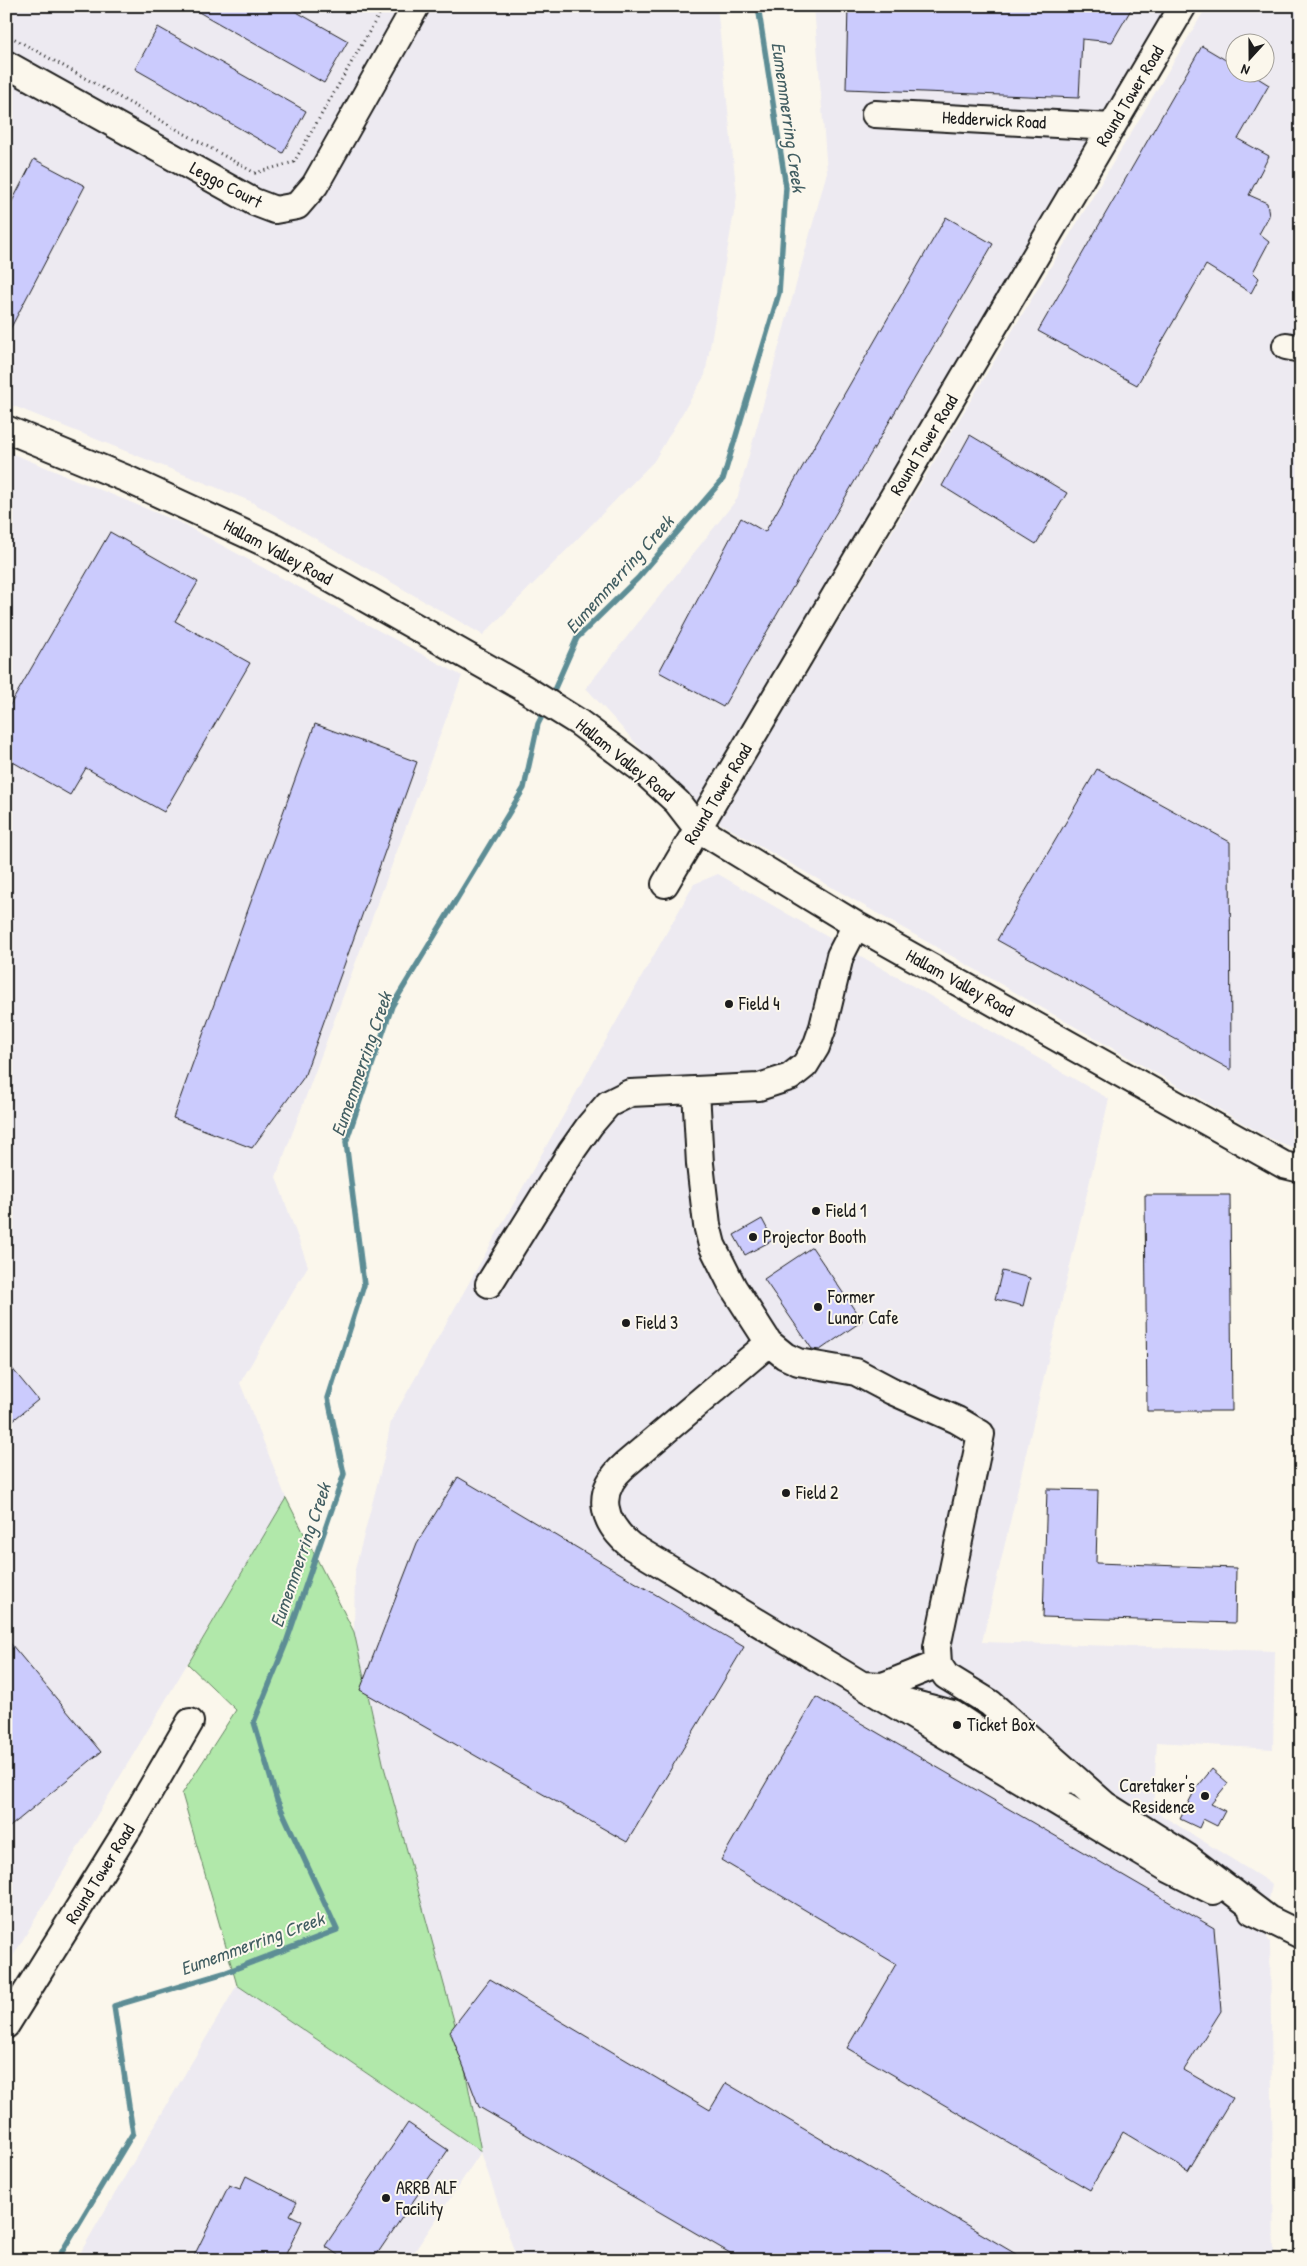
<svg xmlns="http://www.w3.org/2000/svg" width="1307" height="2266" viewBox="0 0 1307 2266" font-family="'Patrick Hand',sans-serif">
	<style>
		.built { fill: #edeaf1; fill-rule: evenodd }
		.green { fill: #b1e8aa; stroke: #668263 }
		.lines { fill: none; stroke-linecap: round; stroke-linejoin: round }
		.stream { stroke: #5d8d95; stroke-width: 5.5 }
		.building { fill: #cbcbfd; stroke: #1c1c1c }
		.minor-casing { stroke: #1c1c1c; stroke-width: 30 }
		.path { stroke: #1c1c1c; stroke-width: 3; stroke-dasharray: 1 4; stroke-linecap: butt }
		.minor { stroke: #fbf7ec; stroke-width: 26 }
		.poi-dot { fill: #1c1c1c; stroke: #fbf7ec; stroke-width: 2 }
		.labels { text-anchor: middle; stroke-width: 4; stroke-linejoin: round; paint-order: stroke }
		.street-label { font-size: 18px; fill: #1c1c1c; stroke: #fbf7ec }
		.poi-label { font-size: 18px; fill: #1c1c1c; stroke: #fbf7ec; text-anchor: start }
		.water-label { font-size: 19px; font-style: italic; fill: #425e62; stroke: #fbf7ec }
	</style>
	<rect width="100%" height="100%" fill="#fbf7ec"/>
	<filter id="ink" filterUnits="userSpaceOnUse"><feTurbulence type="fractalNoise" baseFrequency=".02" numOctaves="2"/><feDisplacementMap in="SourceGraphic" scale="10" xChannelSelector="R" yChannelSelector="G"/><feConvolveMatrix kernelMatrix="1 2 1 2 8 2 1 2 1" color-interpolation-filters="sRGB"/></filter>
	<g filter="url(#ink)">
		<path class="built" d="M6,6H717L737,196L705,375L654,461L483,635L250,501L6,403Z
			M814,6H1168L698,812L586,688L737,499L827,172Z
			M1207,6H1301V1147H1291L1269,1138L718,822ZM1234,42H1264V72H1234Z
			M6,451L181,523L462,676L276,1177L308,1266L240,1383L286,1498L6,1968Z
			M718,874L1109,1099L982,1642L1275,1651L1273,1749L1157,1742L1153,1810L1272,1884L1269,1899L1267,1938L1270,1942L1274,2260H517L481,2152L409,2260H76L237,1985L480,2151L459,2039L384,1767L354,1632L355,1569L384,1458L391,1421L694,884Z"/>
		<path class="green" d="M286,1498L354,1632L384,1767L459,2039L481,2151L237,1985L182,1794L236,1710L188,1664Z"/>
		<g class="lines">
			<path class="stream" d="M551,697L577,638L638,578L723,479L779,293L786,187L758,6
				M57,2260L133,2133L114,2006L224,1973L337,1930L277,1800L254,1722L286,1643L344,1474L328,1398L364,1285L346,1142L392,1006L524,788L538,724L545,710"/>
		</g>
		<path class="building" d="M188,6H286L348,41L324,83Z
			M848,6H1133L1112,42L1082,39L1079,98L846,89Z
			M158,27L306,111L283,153L135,69Z
			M1202,46L1234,65V72H1248L1269,85L1238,139L1269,156L1249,195L1267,203L1269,216L1259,234L1269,242L1253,272L1259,278L1251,293L1206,265L1137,385L1038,331Z
			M34,159L85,186L6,337V213Z
			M946,217L993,244L723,707L659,672L741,518L765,532Z
			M970,435L1067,493L1036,544L942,486Z
			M110,532L198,582L175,621L250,663L164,812L86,768L70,795L6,758V712Z
			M315,724L417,762L304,1077L252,1148L173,1118Z
			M1097,769L1230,842L1231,1070L997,940Z
			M1145,1195H1230L1232,1411H1147Z
			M762,1219L773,1240L745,1255L734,1235Z
			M812,1247L862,1321L820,1350L812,1349L764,1279Z
			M1002,1271L1030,1278L1023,1306L995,1299Z
			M6,1361L38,1400L6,1426Z
			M458,1477L744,1647L627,1842L360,1690L417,1543Z
			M1047,1489L1098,1490L1096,1563L1236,1568L1235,1623L1043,1617Z
			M6,1638L101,1752L6,1830Z
			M816,1697L1214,1928L1221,2011L1184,2070L1232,2098L1188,2171L1123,2132L1090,2190L847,2048L896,1964L721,1860Z
			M1212,1769L1228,1783L1211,1804L1225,1811L1217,1826L1203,1819L1199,1828L1180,1819L1195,1790Z
			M490,1979L710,2110L726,2083L1026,2260H742L479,2107L450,2031Z
			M408,2123L448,2150L373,2260H345L325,2246Z
			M246,2176L297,2202L290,2215L302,2221L283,2260H192L229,2185L240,2189Z"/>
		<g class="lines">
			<g class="minor-casing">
				<path id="minor" d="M6,64L254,202L275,210L297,206L315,185L416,6
					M875,114L1112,127
					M1286,346L1301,349
					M6,429L127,479L276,548L522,687L578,722L640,768L677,802L697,828L856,925L1284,1165L1301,1169
					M665,884L1183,6
					M696,1090L700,1164L707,1225L712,1245L733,1287L769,1343L785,1356L798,1362L856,1372L892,1391L957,1420L981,1434L937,1647L938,1664L946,1676L990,1703L1105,1805L1187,1857L1267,1918
					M489,1284L571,1152L590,1125L608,1104L630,1093L759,1087L790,1077L805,1065L816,1047L823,1027L840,956L856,925
					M769,1343L625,1465C594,1492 602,1522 631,1546L862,1685L883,1686L938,1664
					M862,1685L1169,1869L1213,1891
					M903,1701L953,1714L1018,1757L1063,1782
					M1252,1911L1301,1935
					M6,2025L129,1827L190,1722"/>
			</g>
			<path class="path" d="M6,34L255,173L294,162L384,6"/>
			<use href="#minor" class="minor"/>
		</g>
	</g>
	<g class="poi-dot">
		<circle cx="729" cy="1004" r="5"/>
		<circle cx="816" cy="1211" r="5"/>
		<circle cx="753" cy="1237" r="5"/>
		<circle cx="818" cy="1307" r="5"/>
		<circle cx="626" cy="1323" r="5"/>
		<circle cx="786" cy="1493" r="5"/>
		<circle cx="957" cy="1725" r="5"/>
		<circle cx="1205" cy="1796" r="5"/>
		<circle cx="386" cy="2198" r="5"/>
	</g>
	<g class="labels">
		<g class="street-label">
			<text transform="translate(1130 96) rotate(-59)" y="6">Round Tower Road</text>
			<text transform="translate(994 120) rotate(3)" y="6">Hedderwick Road</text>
			<text transform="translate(226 185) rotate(28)" y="6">Leggo Court</text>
			<text transform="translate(924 445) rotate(-59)" y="6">Round Tower Road</text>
			<text transform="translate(278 552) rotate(28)" y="6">Hallam Valley Road</text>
			<text transform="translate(625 760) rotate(39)" y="6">Hallam Valley Road</text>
			<text transform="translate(718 794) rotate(-59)" y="6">Round Tower Road</text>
			<text transform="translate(960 983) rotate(29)" y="6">Hallam Valley Road</text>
			<text transform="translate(100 1874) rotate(-58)" y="6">Round Tower Road</text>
		</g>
		<g class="poi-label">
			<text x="739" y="1010">Field 4</text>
			<text x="826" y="1217">Field 1</text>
			<text x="763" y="1243">Projector Booth</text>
			<text x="828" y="1303">Former<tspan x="828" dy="21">Lunar Cafe</tspan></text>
			<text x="636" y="1329">Field 3</text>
			<text x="796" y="1499">Field 2</text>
			<text x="967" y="1731">Ticket Box</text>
			<text x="1195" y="1792" text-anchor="end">Caretaker's<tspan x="1195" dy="21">Residence</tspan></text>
			<text x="396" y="2194">ARRB ALF<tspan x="396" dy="21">Facility</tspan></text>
		</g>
		<g class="water-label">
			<text transform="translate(789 117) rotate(82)" y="7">Eumemmerring Creek</text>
			<text transform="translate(619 574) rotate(-48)" y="7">Eumemmerring Creek</text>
			<text transform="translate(361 1064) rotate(-71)" y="7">Eumemmerring Creek</text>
			<text transform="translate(300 1555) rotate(-71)" y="7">Eumemmerring Creek</text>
			<text transform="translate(252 1943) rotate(-20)" y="7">Eumemmerring Creek</text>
		</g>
	</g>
	<rect width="1307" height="2266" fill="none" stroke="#fbf7ec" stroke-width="25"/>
	<rect x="12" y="12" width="1282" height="2241" fill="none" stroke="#1c1c1c" stroke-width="2" filter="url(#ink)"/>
	<g transform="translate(1250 58) rotate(201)"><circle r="24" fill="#fbf7ec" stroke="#a29f99"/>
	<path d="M0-4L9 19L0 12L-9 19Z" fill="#1c1c1c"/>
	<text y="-8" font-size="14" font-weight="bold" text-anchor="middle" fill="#1c1c1c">N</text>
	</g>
</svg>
